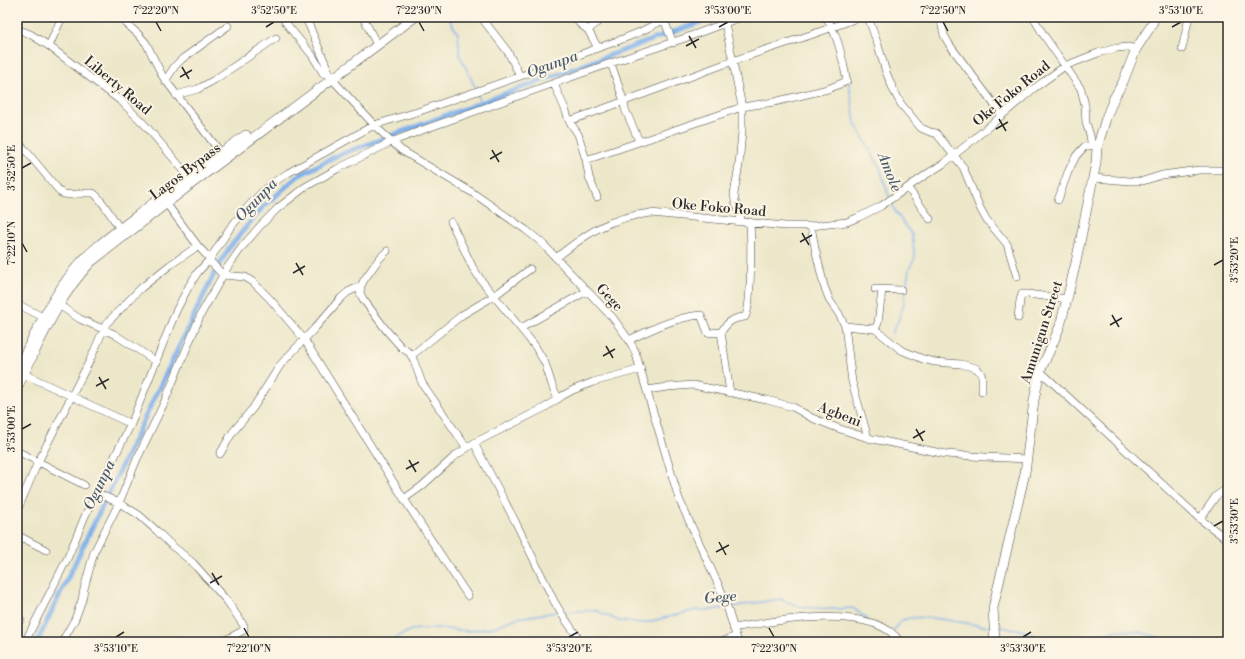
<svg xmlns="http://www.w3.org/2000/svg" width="1245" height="659" viewBox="0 0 1245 659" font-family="'Libre Bodoni',serif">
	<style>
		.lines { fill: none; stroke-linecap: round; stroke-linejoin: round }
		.stream { stroke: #7fb1eb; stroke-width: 1.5 }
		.canal { stroke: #7fb1eb; stroke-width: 5 }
		.minor-casing { stroke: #484743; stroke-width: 8 }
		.major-casing { stroke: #484743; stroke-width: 10 }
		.minor { stroke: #fff; stroke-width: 7 }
		.major { stroke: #fff; stroke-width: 9 }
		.ticks { fill: none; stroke: #2b2b2b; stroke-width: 1.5 }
		.labels { text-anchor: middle; stroke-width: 4; stroke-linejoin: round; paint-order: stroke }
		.street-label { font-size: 14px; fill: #2b2b2b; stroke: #fcf5e5 }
		.water-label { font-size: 15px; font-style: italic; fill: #485a6e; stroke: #fcf5e5 }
		.neatline { fill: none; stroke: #2b2b2b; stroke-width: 1.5 }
		.ticks-label { font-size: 10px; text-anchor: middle; fill: #2b2b2b }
	</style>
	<rect width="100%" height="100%" fill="#fcf5e5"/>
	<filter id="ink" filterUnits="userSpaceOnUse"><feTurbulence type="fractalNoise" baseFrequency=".025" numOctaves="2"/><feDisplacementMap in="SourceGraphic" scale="8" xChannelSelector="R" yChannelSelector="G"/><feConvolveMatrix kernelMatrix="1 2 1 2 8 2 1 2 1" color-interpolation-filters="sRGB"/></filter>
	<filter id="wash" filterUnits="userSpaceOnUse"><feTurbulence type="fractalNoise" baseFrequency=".012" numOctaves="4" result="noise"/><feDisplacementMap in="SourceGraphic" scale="16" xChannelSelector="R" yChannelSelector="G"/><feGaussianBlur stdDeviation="0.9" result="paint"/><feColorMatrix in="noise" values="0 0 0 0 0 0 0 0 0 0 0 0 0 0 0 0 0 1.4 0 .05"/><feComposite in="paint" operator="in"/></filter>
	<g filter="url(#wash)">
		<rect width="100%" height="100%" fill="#ede7ca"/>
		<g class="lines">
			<path class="stream" d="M448,17L458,34L460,56L476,89
				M849,83L855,123L880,168L889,197
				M477,94L480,103
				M891,202L895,211L912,235L915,258L909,269L903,307L900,312L899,319L892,333
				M731,607L780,599L798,606L812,608L836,609L853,608L867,619
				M563,612L595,610L619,621L644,623L696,610H712L725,608
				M998,627L1018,629L1039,637L1056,642
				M892,630L894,631C896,628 898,623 901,621C916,611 971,625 990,627
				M379,642H388L411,630L437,628L467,631L491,628L517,618L557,612
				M1080,642L1117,630L1139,632L1161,638L1182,641L1183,642"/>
			<path class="canal" d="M37,642L214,274L229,248L261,209L298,176L336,156L714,17"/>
		</g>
	</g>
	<g filter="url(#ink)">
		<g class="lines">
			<g class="minor-casing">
				<path id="minor" d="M119,17L138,34L146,43L163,77L221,153
					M282,17L289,27L312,55L323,73L325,74H329
					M304,17L309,25L332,79L377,128L401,150L473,193L526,230L541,242L613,318L629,340L635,351L679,499L724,597L738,642
					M363,17L375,41
					M481,17L508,52L520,76
					M575,17L579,23L588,30L604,17
					M663,17L673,43
					M868,17L878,45L886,72L893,89L901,104L921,128L930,132L936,133L963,167L980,208L986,219L1007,244L1017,277
					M940,17L944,35L949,44L1002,115
					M1033,17L1043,34L1081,89L1085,105L1086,123L1090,135L1091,142L1097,148
					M725,23L742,107V131L739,165L734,194L735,201L740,213L741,221
					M17,29L30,34L49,46L122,102L145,125L191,179
					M588,30L598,48
					M49,46L62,17
					M1182,49L1189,17
					M611,63L624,102L625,109L639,141
					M165,81L175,66L182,59L228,26
					M554,84L566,111L569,121L578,134L586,160L589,177L597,197
					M176,95L198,89L214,80L276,38
					M569,121C624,102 678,81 733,61C775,46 818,34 859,17
					M17,140L61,193C70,197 77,193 86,193C87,193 92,193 93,193C100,196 115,222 120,229
					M586,160L742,107L774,102L828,89L847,81C842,58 839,37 826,17
					M1094,178L1130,181H1143L1162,175L1199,170H1228
					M908,188L930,219
					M1058,200L1068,172L1076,156L1084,147L1093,145
					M166,203L198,246L210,259L209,260L223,275L245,277L253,282L270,299L304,339L404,499L468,596
					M451,222L473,268L481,280L535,346L545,363L552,385L558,399
					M811,226L815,248L824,286L830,301L839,314L845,326L852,382L868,438
					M387,251L379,259L364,280L361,286L360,293L363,299L387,331L402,348L410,353L414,361L422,383L466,447
					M556,258C587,233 610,217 651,213L785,226H811L847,222L859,217L881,206L927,174L943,164L974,139L1033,89L1065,66L1098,53L1117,48L1128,47L1136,49
					M875,289L901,290
					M17,304L43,317
					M59,305L80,319L114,334L157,362
					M1018,318L1020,300L1022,294H1027L1067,299
					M845,326L875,329L901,350L923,359L935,362L961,364L976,368L980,372L982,376V391
					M521,328L587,291
					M875,329L878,323L882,290
					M721,332L730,393
					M629,340C652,329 676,317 701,315L708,333L721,332C728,322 732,318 745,317C752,307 751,238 750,222
					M411,356L462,315L494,296L530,269
					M1040,371L1200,519L1228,540
					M24,374L131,424
					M647,390L668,387L693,385L767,400L793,407L812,418L840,429L868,438L946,454L985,457L1027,459
					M474,443L515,521L554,601L561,613L581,642
					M17,451L84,485
					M220,454L232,433L253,408L281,364L314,329L341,298L348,292L361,286
					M97,493L119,503L139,515L157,531L169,543L193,563L227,601L244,626V630L222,642
					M404,499L422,486L455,456L474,443L544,408L562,396L573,390L593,382L641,369
					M17,511L38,462L90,360L106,324L141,288L170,265L198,246
					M1200,519L1216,496L1228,488
					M17,535L46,550
					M17,618L21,620
					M733,628C773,621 874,602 900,642
					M25,642L68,557L85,516L131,424L176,311L189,286L198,272L210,259L230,228L247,208L261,193L274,182L288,173L374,125L420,111L532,72L620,40L640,32L669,17
					M62,642L75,619L82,600L84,589L94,552L119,503L137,459L164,403L201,314L227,268L242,247L260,226L278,208L305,187L337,169L391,142L425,129L611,63L688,37L741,17
					M722,642L736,636
					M943,642L949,641L963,642"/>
			</g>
			<g class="major-casing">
				<path id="major" d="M17,370C34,336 50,300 74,270C91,249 113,234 134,218C171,189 208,162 246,135
					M17,388C39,344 57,298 91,262L194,182L415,17
					M995,642L993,608L1025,473L1034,400L1040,371L1050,350L1060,326L1067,299L1076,262L1096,163L1097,148L1106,118L1114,98L1123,82L1136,49L1151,26L1155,17"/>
			</g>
			<use href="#minor" class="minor"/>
			<use href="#major" class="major"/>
		</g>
	</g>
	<path class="ticks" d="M156,22L161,31M419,22L424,31M943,22L948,31M266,27L274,22M719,27L728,22M1172,27L1181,22M689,36L696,48M686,46L699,39M182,67L189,79M180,77L192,70M999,119L1006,131M996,129L1008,122M492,150L499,162M490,159L502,152M22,168L31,163M802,233L809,245M800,242L812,235M22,243L27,252M296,263L303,275M1214,265L1223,260M293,273L305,266M1112,315L1119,327M1110,325L1122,318M606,346L613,358M603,356L615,349M99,377L106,389M96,386L109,379M22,429L31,424M916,429L923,441M913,438L925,431M409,460L416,472M406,469L419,462M1214,526L1223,521M719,542L726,555M716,552L729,545M212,573L219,585M210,583L222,576M244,628L249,637M769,628L774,637M116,637L124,632M569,637L578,632M1023,637L1031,632"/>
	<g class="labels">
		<g class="street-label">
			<text transform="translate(118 85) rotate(40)" y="5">Liberty Road</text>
			<text transform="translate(1011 93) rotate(-39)" y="5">Oke Foko Road</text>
			<text transform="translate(185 171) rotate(-37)" y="5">Lagos Bypass</text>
			<text transform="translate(719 207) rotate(5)" y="5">Oke Foko Road</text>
			<text transform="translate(610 297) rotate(47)" y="5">Gege</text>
			<text transform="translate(1041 332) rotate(-72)" y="5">Amunigun Street</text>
			<text transform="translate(840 414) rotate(21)" y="5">Agbeni</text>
		</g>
		<g class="water-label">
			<text transform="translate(552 64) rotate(-20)" y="5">Ogunpa</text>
			<text transform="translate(890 172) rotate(68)" y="5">Amole</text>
			<text transform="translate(256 200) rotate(-46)" y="5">Ogunpa</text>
			<text transform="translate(99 485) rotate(-64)" y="5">Ogunpa</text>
			<text transform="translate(720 597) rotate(-5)" y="5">Gege</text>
		</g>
	</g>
	<rect width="1245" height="659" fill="none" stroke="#fcf5e5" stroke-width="44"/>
	<rect x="22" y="22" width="1201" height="615" class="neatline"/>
	<g class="ticks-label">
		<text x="156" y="14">7°22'20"N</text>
		<text x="274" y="14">3°52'50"E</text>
		<text x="419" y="14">7°22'30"N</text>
		<text x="728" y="14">3°53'00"E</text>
		<text x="943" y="14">7°22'50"N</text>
		<text x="1181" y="14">3°53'10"E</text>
		<text transform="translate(11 168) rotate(-90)" y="4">3°52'50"E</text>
		<text transform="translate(11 243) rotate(-90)" y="4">7°22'10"N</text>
		<text transform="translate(1234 260) rotate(-90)" y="4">3°53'20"E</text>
		<text transform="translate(11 429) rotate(-90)" y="4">3°53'00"E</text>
		<text transform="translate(1234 521) rotate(-90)" y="4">3°53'30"E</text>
		<text x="116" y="652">3°53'10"E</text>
		<text x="249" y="652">7°22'10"N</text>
		<text x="569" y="652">3°53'20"E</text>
		<text x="774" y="652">7°22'30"N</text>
		<text x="1023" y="652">3°53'30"E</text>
	</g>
</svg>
